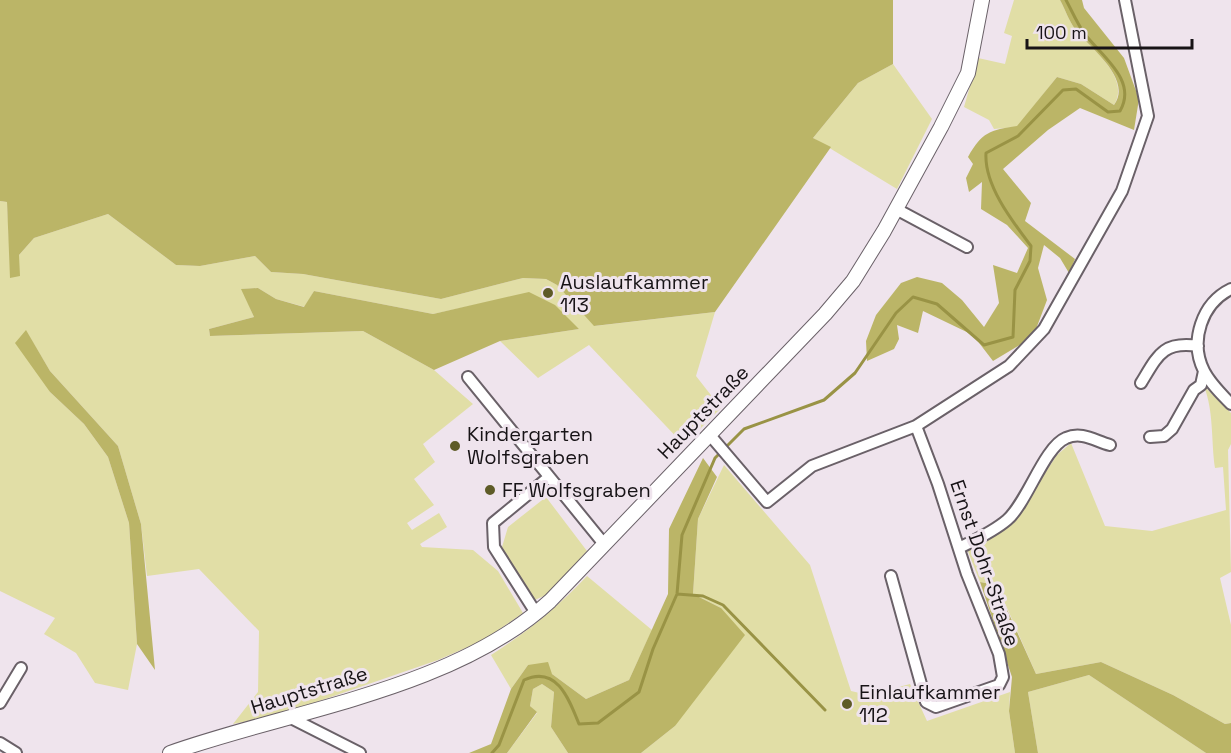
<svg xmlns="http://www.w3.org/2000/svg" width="1231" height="753" viewBox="0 0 1231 753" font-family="'Space Grotesk',sans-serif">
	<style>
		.green { fill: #e1dea6 }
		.forest { fill: #bbb567 }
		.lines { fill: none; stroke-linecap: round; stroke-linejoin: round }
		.stream { stroke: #999345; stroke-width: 3 }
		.minor-casing { stroke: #6a6168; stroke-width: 14 }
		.major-casing { stroke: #6a6168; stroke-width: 16 }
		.minor { stroke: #fff; stroke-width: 10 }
		.major { stroke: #fff; stroke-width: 14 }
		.poi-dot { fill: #5e5b27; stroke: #efe4ed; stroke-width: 2 }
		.labels { text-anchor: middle; stroke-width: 6; stroke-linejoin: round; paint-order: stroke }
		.poi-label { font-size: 20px; fill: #171316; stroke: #efe4ed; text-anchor: start }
		.street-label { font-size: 20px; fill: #171316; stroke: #efe4ed }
	</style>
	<rect width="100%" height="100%" fill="#efe4ed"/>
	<path class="green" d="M1014,0H1060C1065,9 1069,21 1075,29C1091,49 1131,77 1114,105L1081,84L1057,77L1017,127L994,129L989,120L964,107L978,58L1005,64L1012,36L1004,33Z
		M893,64L932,119L897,189L813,138L858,83Z
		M0,201L7,202L11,278L19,255L34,238L108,214L176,265L200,266L255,256L271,272L303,274L441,299L523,278L546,279L557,285L595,326L715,312L696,376L721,408L684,445L589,345L538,378L500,341L579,329L529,293L433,314L314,291L305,307L276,299L258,288L242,289L254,317L209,329L210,336L363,331L434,370L473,404L423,444L435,462L414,479L434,505L407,523L412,530L439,513L447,527L420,544L422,547L473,550L498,571L523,613L484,640L438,660L279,715L233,724L258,692L259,631L199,569L147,576L141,524L118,446L50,371L26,331L50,392L84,424L108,457L129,523L137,644L128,690L95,683L76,653L44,634L55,618L0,591Z
		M1204,386L1231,413V444L1228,450L1231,572L1220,578L1231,625V723L1225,724L1173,695L1101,662L1036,674L997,585L980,582L967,549L1011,524L1057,455L1071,443L1105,526L1152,531L1226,510L1223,467L1215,468C1211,441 1214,412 1204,386Z
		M724,465L810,565L851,691L868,695L910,684L927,721L1010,692L1009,711L1015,753H641L675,726L721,608L693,594L698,519Z
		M546,497L587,551L548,594L535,600L528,594L502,547L508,527Z
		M587,576L652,630L629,680L586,699L552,674L528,665L511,689L491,655C527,632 558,607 587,576Z
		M1089,675L1206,753H1038L1028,692Z
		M542,684L554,692L551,727L568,753H507L537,713L530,706L533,689Z"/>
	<path class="forest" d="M0,0H893V64L858,83L813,138L831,147L715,312L594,326L557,285L546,279L523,278L441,299L303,274L271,272L255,256L200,266L176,265L108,214L34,238L19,255L20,276L10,278L7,202L0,201Z
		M1060,0H1082L1084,8L1124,58L1139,99L1134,130L1080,108L1048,130L1003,169L1031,203L1025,221L1075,259L1069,273L1060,258L1044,245L1038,268L1047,300L1033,337L993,361L973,335L923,311L918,333L897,325L899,339L894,349L867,361L866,341L876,315L901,283L917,277L942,283L962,300L984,327L999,303L993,265L1017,273L1028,248L1007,225L981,209L982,182L969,192L966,178L973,164L968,157C982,132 990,130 1017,126L1057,77L1081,84L1114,105C1133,79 1090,48 1075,29C1069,21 1065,9 1060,0Z
		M258,288L276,299L304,307L314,291L433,314L529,292L555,305L579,329L500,341L434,370L363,331L210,336L209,329L254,317L241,289Z
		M26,330L50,371L118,446L141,524L155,670L137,644L129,523L108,457L84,424L50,392L15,343Z
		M703,458L717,477L698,519L693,594L721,608L745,635L675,726L641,753H568L551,727L554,692L542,684L533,689L530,706L537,712L507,753H469L491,744L511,689L528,665L548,662L552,674L586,699L629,680L668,594L669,529Z
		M980,582L996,585L1036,674L1101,662L1173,695L1225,724L1231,723V753H1206L1089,675L1028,692L1038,753H1015L1009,711L1012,677Z"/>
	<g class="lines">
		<path class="stream" d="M677,594L703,596L723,605L825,710
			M492,753L499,745L524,680C557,665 569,699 579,724L598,723L639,692L653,649L677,594L682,535L715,458L744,429L824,400L855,373L896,313L913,297L937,304L984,345L1013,337L1015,290L1030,261L1031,246C1012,221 984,185 986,153L1018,136L1063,90L1076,89L1108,112L1120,111C1138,80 1101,56 1084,33C1077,23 1072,11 1066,0"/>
		<g class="minor-casing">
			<path id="minor" d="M896,209L967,247
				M1231,289C1202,303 1189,341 1204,371C1210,383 1221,394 1231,404
				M468,377L604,544
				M1141,383C1158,355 1163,341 1198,346
				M709,434L767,502L812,466L916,426L1009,366L1044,329L1122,191L1148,116L1125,0
				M1150,437L1164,436L1172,429L1194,390L1201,385L1204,371
				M959,548C975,540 993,532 1007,520C1027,503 1044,447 1066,438C1082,431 1095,441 1110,445
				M891,576L926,702L936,707L999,685L1003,677L999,654L967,574L938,484L916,426
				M536,613L494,547L493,523L549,477
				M0,703L21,668
				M291,718L360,753
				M0,743L16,753"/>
		</g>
		<g class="major-casing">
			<path id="major" d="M170,753C291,710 453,690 550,601L825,314L853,281L884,231L941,127L968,73L982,0"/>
		</g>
		<use href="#minor" class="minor"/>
		<use href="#major" class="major"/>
	</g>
	<g class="poi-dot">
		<circle cx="548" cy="293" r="6"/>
		<circle cx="455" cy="446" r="6"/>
		<circle cx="490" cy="490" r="6"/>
		<circle cx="847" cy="704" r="6"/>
	</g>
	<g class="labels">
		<g class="poi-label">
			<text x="560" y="289">Auslaufkammer<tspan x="560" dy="23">113</tspan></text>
			<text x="467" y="441">Kindergarten<tspan x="467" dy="23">Wolfsgraben</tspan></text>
			<text x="502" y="497">FF Wolfsgraben</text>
			<text x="859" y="699">Einlaufkammer<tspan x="859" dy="23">112</tspan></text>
		</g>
		<g class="street-label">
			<text transform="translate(703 412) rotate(-46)" y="7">Hauptstraße</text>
			<text transform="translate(985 563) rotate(71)" y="7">Ernst Dohr-Straße</text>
			<text transform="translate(309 690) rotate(-17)" y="7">Hauptstraße</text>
		</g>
	</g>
	<path d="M1027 39v9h165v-9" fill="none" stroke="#171316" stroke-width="3"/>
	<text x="1036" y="39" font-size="18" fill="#171316" stroke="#efe4ed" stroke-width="4.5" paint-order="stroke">100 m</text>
</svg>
